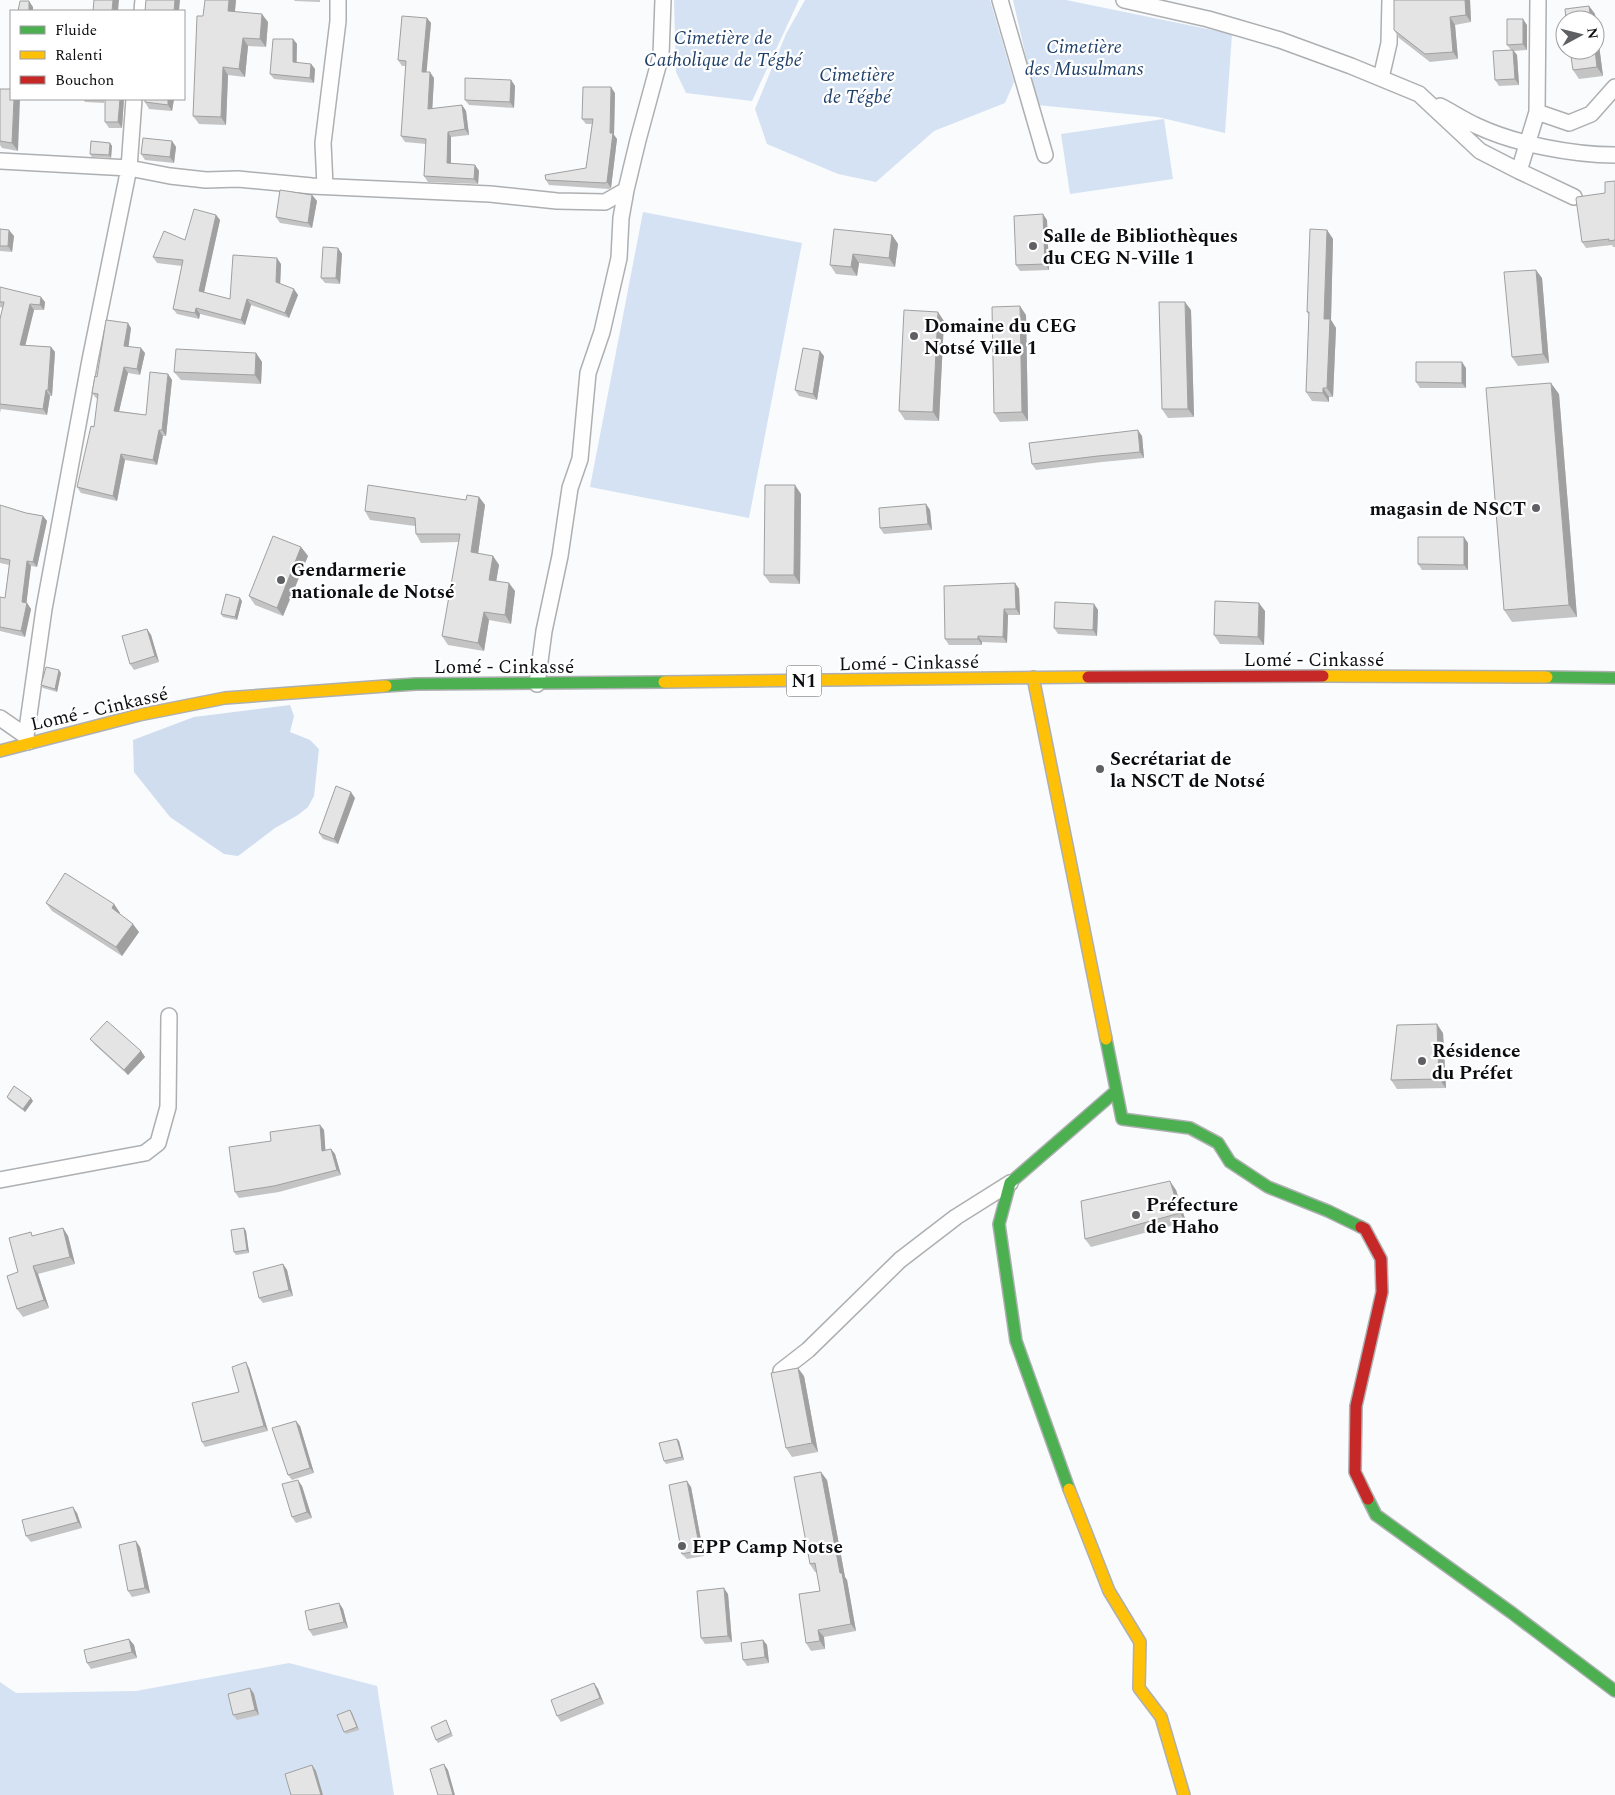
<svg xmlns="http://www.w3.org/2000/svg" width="1615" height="1795" viewBox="0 0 1615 1795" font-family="Spectral,serif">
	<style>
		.green { fill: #d5e2f3 }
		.forest { fill: #cfddef }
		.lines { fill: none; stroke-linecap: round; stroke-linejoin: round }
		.street-casing { stroke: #adafb1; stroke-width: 18 }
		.fast-casing { stroke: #adafb1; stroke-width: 14 }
		.slow-casing { stroke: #adafb1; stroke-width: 14 }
		.jam-casing { stroke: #adafb1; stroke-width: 14 }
		.street { stroke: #fefeff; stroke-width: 15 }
		.fast { stroke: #4caf50; stroke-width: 11 }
		.slow { stroke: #ffc107; stroke-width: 11 }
		.jam { stroke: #c62828; stroke-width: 11 }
		.wall { fill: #c4c4c4 }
		.shaded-wall { fill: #a0a0a0 }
		.building { fill: #e4e4e4; stroke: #a0a0a0 }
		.poi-dot { fill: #5f6063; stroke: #fff; stroke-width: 2 }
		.labels { text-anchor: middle; stroke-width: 4.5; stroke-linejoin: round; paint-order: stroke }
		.shield { fill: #fff; stroke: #555658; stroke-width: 1 }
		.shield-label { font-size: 18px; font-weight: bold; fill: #0c0d10 }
		.park-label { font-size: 19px; font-style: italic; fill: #1f4069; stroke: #fff }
		.poi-label { font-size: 19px; font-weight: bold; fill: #0c0d10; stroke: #fff; text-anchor: start }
		.street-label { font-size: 19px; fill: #0c0d10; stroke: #fff }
	</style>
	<rect width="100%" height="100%" fill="#f9fbfd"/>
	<path class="green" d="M674,0H799L752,101L686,93L676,72Z
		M805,0H990L1014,82L1005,103L934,131L876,182L838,174L767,144L755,109L786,34Z
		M1013,0H1066L1232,34L1225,133L1158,117L1037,105Z
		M1164,119L1173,179L1070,194L1061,134Z
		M643,212L802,243L749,518L590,487Z
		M289,1663L377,1686L394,1795H0V1682L16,1693L136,1691Z"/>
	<path class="forest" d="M290,705L294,716L290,732L310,740L319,749L314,796L308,807L298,815L275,828L238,856L224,854L170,817L134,772L133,740L194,717Z"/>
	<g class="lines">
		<g class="street-casing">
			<path id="street" d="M1000,0L1045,155
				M1124,0L1208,19L1280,40L1351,66L1419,94L1480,151L1519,171L1574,197
				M142,11L143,0
				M1381,78L1389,43L1390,0
				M1440,106C1452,112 1464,120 1477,126C1515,144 1573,155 1615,155
				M1537,112L1569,123L1591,114L1615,87
				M0,161L129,168L170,176L206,180L238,179L312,186L490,194L557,201L605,202L626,190
				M1519,171L1537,112L1538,0
				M325,186L323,143L338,21V0
				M537,684L544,631L560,556L570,488L580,459L588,373L602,332L619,258L621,218L626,190L638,140L661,55L663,0
				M0,718L26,736
				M28,742L26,736L44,609L90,360L129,168L134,99
				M0,1180L145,1153L158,1143L168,1107L169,1016
				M781,1371L808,1350L900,1260L956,1217L1010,1183"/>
		</g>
		<g class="fast-casing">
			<path id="fast" d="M1547,677L1615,678
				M386,686L416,684L664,682
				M1106,1039L1122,1119L1190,1128L1218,1143L1230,1162L1268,1187L1328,1211L1361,1227
				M1069,1489L1016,1341L999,1224L1010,1183L1116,1091
				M1368,1499L1376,1515L1512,1613L1615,1691"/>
		</g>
		<g class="slow-casing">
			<path id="slow" d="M1323,676L1547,677
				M1033,677L1106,1039
				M664,682L1088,677
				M0,751L139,715L225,698L386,686
				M1069,1489L1109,1591L1140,1642L1139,1688L1161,1717L1184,1795"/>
		</g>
		<g class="jam-casing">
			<path id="jam" d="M1088,677L1323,676
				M1361,1227L1365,1229L1381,1259L1382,1292L1356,1406L1355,1472L1368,1499"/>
		</g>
		<use href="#street" class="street"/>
		<use href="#fast" class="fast"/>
		<use href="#slow" class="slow"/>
		<use href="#jam" class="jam"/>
	</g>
	<path class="wall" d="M236,0L235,12L268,22L266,47L248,46L245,77L228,75L226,125L199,124L193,116L203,16Z
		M294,0H320V2L295,1Z
		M1470,0L1471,22L1455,25L1458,59L1430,62L1399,38L1394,30Z
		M1589,6L1595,14L1603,76L1579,79L1573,70Z
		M427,18L431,23L426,72L434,78L432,109L462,105L466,111L469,135L451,137V164L475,165L479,171L478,184L428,182L424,176L426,144L405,142L401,136L406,66H402L398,60Z
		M1527,25V50L1514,51L1517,55L1519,85L1499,86L1495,80L1511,50L1507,45Z
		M293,39L297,44V63L311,64L315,69L314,83L274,79L270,74Z
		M511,80L515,86L514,108L469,105L465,100Z
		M0,89L18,151L2,148L0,145Z
		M615,93L614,135L617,139L611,188L609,189L549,185L546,180L586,168L592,124H586L582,119Z
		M83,99H104V103L85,102Z
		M105,99H124L122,128H109L105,122Z
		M174,99L172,111L149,109L145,102Z
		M172,141L176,147L174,163L145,160L141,154Z
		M110,143L112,146L111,158L92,157L90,154Z
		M1615,181V247H1613L1612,245L1586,248L1582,242L1605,193Z
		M312,195L317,201L312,228L280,223L276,217Z
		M216,215L220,220L204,292L230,299L281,264L280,284L298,295L289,318L251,305L245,325L200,314L199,319L177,314L173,309L182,266L157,263L153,257L185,240Z
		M1047,220L1049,270L1020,271L1016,265Z
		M0,229L14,236L12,252L0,251Z
		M1327,230L1333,239L1331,320L1336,328L1333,397H1329V402L1312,401L1306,392L1309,315L1307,312Z
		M892,235L898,244L895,267L859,263L857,276L836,274L830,265Z
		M338,248L342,254L340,284L325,283L321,278Z
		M1542,278L1549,363L1518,366L1512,357Z
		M0,287L45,302L44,310H34L25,345L51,347L55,352L52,396H50L47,415L1,409L0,413V318L3,308L0,307Z
		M1191,310L1194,417L1168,418L1162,409Z
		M1026,315L1028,421L1000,422L994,413Z
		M944,321L939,421L905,420L899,411Z
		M131,328L128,346L145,353L140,375L128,373L119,411L146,415L168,374L172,380L166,436H163L157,465L125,460L117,501L81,493L77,487L94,427L98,399L96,398L92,393L97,377Z
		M256,353L262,362L261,384L181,380L174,372Z
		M824,356L817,400L799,396L795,390Z
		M1466,368V388H1420L1416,382Z
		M1559,394L1577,617L1512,622L1504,610Z
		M1142,436L1144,458L1102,462L1036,470L1032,464Z
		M801,494L800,584L770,583L764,575Z
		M479,497L485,505L478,554L493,556L499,565L496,581L515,591L511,624L489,620L484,651L448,645L442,636L459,542L421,543L416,534L415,526L370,520L365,511L466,500Z
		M926,504L930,510L932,530L884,534L880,528Z
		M0,505L26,513L43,516L47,521L37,567L31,566L26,603H27L31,609L25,637L0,631V597L5,598L9,565L0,563Z
		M1468,543V570H1422L1418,564Z
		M301,547L308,556L283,616L255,605L249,596Z
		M1015,583L1019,589L1020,615H1008L1007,643L982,642V645H949L945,639Z
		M242,601L237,620L223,617L221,614Z
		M1094,604L1098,610L1097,636L1058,634L1054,628Z
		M1265,611L1264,645L1220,644L1214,635Z
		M147,629L151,635L159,662L134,670L130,664Z
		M61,673L57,692L43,688L41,685Z
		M355,798L338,844L323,839L319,833Z
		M46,903L114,904L120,913H119L139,932L122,956L52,911Z
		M1443,1033L1446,1088L1397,1089L1391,1080Z
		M90,1039L141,1051L145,1057L128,1075L95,1045Z
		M7,1097L33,1101L25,1112L9,1100Z
		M320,1125L324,1130L325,1150L331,1149L335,1154L341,1175L279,1192L239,1198L235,1192L271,1141Z
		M1176,1190L1186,1222L1091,1247L1085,1239Z
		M63,1228L68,1236L75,1264L38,1274L49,1308L23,1317L17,1309L18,1272L33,1236Z
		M244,1228L246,1231L249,1253L236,1255L234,1252Z
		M283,1264L287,1270L293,1296L263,1303L259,1298Z
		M249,1368L268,1431L205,1447L202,1442L239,1392Z
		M804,1376L818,1452L792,1457L786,1448Z
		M300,1426L314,1473L292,1480L288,1475Z
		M677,1439L679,1441L684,1460L666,1464L664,1461Z
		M827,1480L845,1577L847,1580L856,1631L824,1637L825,1649L811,1651L806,1643L820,1591L817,1572H815L810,1564Z
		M302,1486L312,1518L296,1523L292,1517Z
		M691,1487L704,1556L687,1559L682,1554Z
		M77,1513L82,1528L31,1542L26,1536Z
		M140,1547L150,1593L132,1597L128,1591Z
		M728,1594L732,1642L705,1644L701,1638Z
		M339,1603L343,1609L348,1628L313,1636L309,1630Z
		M129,1639L134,1645L137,1658L91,1669L87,1663Z
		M763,1640L767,1645L769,1663L747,1666L743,1660Z
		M594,1683L598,1689L604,1704L561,1722L557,1716Z
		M250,1688L254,1694L259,1715L237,1720L233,1715Z
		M350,1710L352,1713L359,1730L346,1734L344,1732Z
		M446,1720L453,1736L438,1743L436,1740Z"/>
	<path class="shaded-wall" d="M113,0H119L118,11H112Z
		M175,0H180L179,11H174Z
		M229,0H236L234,19L228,11Z
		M1465,0H1470L1471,22L1466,15Z
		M29,1L33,7V11H29Z
		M1589,6L1595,14L1603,76L1597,67L1595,50V20H1591Z
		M262,14L268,22L266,47L260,39Z
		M1450,17L1455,25L1458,59L1453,52Z
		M427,18L431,23L426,78L422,72Z
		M1523,19L1527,25V50L1523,44Z
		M243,38L248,46L245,77L239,69Z
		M293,39L297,44L296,67L293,62Z
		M1513,50L1517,55L1519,85L1515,79Z
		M311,64L315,69L314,83L310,78Z
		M223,67L228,75L226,125L221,117Z
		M430,72L434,78L432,115L428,109Z
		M511,80L515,86L514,108L510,102Z
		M611,87L615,93L614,135L617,139L611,188L607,182L610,133Z
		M14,99H20L18,151L12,143Z
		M120,99H124L122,128L118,122Z
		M168,99H174L172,111L168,105Z
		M462,105L466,111L469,135L465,129Z
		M448,132L451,137V169L447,163Z
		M172,141L176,147L174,163L170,157Z
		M110,143L112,146L111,158L109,155Z
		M475,165L479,171L478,184L474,179Z
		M312,195L317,201L312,228L308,223Z
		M1043,214L1047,220L1049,270L1045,264Z
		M216,215L220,220L203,297L199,291Z
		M9,230L14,236L12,252L8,246Z
		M1327,230L1333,239L1331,320L1336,328L1333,397L1327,388L1324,319Z
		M892,235L898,244L895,267L889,258Z
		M338,248L342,254L340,284L336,278Z
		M853,254L859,263L857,276L851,267Z
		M277,258L281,264L280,288L276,282Z
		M1536,270L1542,278L1549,363L1543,354Z
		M294,289L298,295L289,318L285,313Z
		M41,297L45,302L44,310L40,305Z
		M247,299L251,305L245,325L241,320Z
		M1185,302L1191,310L1194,417L1188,409Z
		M30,304L34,310L24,351L20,345Z
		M1020,306L1026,315L1028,421L1022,412Z
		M196,308L200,314L199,319L195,313Z
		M938,312L944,321L939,421L933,412Z
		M128,323L131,328L128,351L124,346Z
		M51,347L55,352L52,396L48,390Z
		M141,348L145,353L140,375L137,369Z
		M820,351L824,356L817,400L813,394Z
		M256,353L262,362L261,384L255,375Z
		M1462,362L1466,368V388L1462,383Z
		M124,367L128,373L118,416L114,411Z
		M168,374L172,380L166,436L162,430Z
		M1551,383L1559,394L1577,617L1569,605Z
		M1323,388L1329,397V402L1323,393Z
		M46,390L50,396L47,415L43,409Z
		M159,430L163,436L157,465L153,460Z
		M1138,430L1142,436L1144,458L1140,452Z
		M121,454L125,460L117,501L113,496Z
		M795,485L801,494L800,584L794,575Z
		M479,497L485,505L477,561L471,552Z
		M926,504L930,510L932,530L928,524Z
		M43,516L47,521L37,567L33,562Z
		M1464,537L1468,543V570L1464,565Z
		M301,547L308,556L283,616L277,608Z
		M493,556L499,565L495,588L489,580Z
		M27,561L31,566L26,607L22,602Z
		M509,583L515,591L511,624L505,615Z
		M1015,583L1019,589L1020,615L1016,609Z
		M240,598L242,601L237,620L235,617Z
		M27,603L31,609L25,637L21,631Z
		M1259,603L1265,611L1264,645L1258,637Z
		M1094,604L1098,610L1097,636L1093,630Z
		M1004,609L1008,615L1007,643L1003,637Z
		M484,612L489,620L484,651L478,643Z
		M147,629L151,635L159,662L155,656Z
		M978,636L982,642V645L978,639Z
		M59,670L61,673L57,692L55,689Z
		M351,792L355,798L338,844L334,839Z
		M114,904L120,913L117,916L112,908Z
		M133,924L139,932L122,956L116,947Z
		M1437,1024L1443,1033L1446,1088L1439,1079Z
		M141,1051L145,1057L128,1075L124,1070Z
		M31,1098L33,1101L25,1112L23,1109Z
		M320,1125L324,1130L326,1157L322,1151Z
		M331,1149L335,1154L341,1175L337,1170Z
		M1170,1181L1176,1190L1186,1222L1180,1213Z
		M63,1228L68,1236L75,1264L70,1257Z
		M244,1228L246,1231L249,1253L247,1250Z
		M283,1264L287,1270L293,1296L289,1290Z
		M33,1266L38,1274L49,1308L44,1300Z
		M246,1362L249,1368L268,1431L264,1426Z
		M798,1368L804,1376L818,1452L812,1443Z
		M296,1421L300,1426L314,1473L310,1468Z
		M677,1439L679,1441L684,1460L682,1457Z
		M821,1472L827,1480L845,1577L847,1580L856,1631L851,1624L840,1573Z
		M298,1480L302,1486L312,1518L307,1512Z
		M687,1481L691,1487L704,1556L700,1550Z
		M73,1507L77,1513L82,1528L78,1522Z
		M136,1541L140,1547L150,1593L145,1588Z
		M724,1588L728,1594L732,1642L728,1636Z
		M339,1603L343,1609L348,1628L344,1622Z
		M818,1630L824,1637L825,1649L820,1641Z
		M129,1639L134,1645L137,1658L132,1652Z
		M763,1640L767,1645L769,1663L765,1657Z
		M594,1683L598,1689L604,1704L600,1698Z
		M250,1688L254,1694L259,1715L255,1710Z
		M350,1710L352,1713L359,1730L357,1727Z
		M444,1764L448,1770L455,1795H453Z
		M312,1765L316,1771L323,1795H321Z"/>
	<path class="building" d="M94,0H113L112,11H93Z
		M146,0H175L174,11H145Z
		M205,0H229L228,11L262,14L260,39L243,38L239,69L223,67L221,117L193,116L197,16H203Z
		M1394,0H1465L1466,15L1450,17L1453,52L1425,54L1394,30Z
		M20,1H29V11H18Z
		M1589,6L1591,20H1566L1565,9Z
		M402,16L427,18L422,72H430L428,109L462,105L465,129L448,132L447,163L475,165L474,179L424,176L426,139L401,136L406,61L398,60Z
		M1507,19H1523V44L1507,45Z
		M273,39H293V62L311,64L310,78L270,74Z
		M1513,50L1515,79L1495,80L1493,51Z
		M1570,50H1595L1597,67L1573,70Z
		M465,78L511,80L510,102L465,100Z
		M583,87H611L610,133H613L607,182L605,183L546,180L545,175L586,168L593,119H582Z
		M0,89H11V99H14L12,143L0,141Z
		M105,99H120L118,122H105Z
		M145,99H168V105L145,102Z
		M143,138L172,141L170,157L141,154Z
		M91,141L110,143L109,155L90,154Z
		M1615,181V240L1609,241V239L1582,242L1576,199L1577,197L1605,193V182Z
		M280,190L312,195L308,223L276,217Z
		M194,209L216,215L199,291L230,299L233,255L277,258L276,282L294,289L285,313L247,299L241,320L196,308L195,313L173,309L183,260L153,257L164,231L185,240Z
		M1043,214L1045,264L1016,265L1014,216Z
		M0,229L9,230L8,246H0Z
		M834,229L892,235L889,258L853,254L851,267L830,265Z
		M1310,229L1327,230L1324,319H1330L1327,388H1323V393L1306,392L1309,312H1307Z
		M323,247L338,248L336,278H321Z
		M1536,270L1543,354L1512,357L1504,272Z
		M0,287L41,297L40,305L30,304L20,345L51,347L48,390H46L43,409L0,404V319L4,302H0Z
		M1159,302H1185L1188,409H1162Z
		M1020,306L1022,412L994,413L992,307Z
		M904,310L938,312L933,412L899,411Z
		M106,320L128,323L124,346L141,348L137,369L124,367L114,411L146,415L150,372L168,374L162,430H159L153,460L121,454L113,496L77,487L91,426L94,427L98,394L92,393L95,376L97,377Z
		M803,348L820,351L813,394L795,390Z
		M176,349L256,353L255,375L174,372Z
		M1416,362H1462V383L1416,382Z
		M1551,383L1569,605L1504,610L1486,388Z
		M1138,430L1140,452L1098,456L1032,464L1029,443Z
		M368,485L466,500L467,495L479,497L471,552L493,556L489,580L509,583L505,615L484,612L478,643L442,636L460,534H416L415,518L365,511Z
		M765,485H795L794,575H764Z
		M926,504L928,524L880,528L879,508Z
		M0,505L26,513L43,516L33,562L27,561L22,602L27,603L21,631L0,627V597L5,598L10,560L0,558Z
		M273,536L301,547L277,608L249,596Z
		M1418,537H1464V565L1418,564Z
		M1015,583L1016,609H1004L1003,637L978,636V639H945L944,586Z
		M226,594L240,598L235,617L221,614Z
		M1215,601L1259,603L1258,637L1214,635Z
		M1055,602L1094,604L1093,630L1054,628Z
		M147,629L155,656L130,664L122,636Z
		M46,667L59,670L55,689L41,685Z
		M336,786L351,792L334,839L319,833Z
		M65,873L114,904L112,908L133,924L116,947L46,903Z
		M107,1021L141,1051L124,1070L90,1039Z
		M1437,1024L1439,1079L1391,1080L1397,1025Z
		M14,1086L31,1098L23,1109L7,1097Z
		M320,1125L322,1151L331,1149L337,1170L274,1186L235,1192L229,1147L271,1141L270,1132Z
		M1170,1181L1180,1213L1085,1239L1081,1201Z
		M63,1228L70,1257L33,1266L44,1300L17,1309L7,1276L18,1272L9,1238L31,1232L32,1236Z
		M244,1228L247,1250L234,1252L231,1230Z
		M283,1264L289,1290L259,1298L253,1272Z
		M246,1362L264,1426L202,1442L192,1403L239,1392L232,1367Z
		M798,1368L812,1443L786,1448L771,1373Z
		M296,1421L310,1468L288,1475L272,1428Z
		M677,1439L682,1457L664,1461L659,1443Z
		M821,1472L840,1573H842L851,1624L818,1630L820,1641L806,1643L799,1594L820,1591L815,1563L810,1564L794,1477Z
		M298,1480L307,1512L292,1517L282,1484Z
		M687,1481L700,1550L682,1554L669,1485Z
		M73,1507L78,1522L26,1536L22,1520Z
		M136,1541L145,1588L128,1591L119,1545Z
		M724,1588L728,1636L701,1638L697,1591Z
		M339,1603L344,1622L309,1630L305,1611Z
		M129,1639L132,1652L87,1663L84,1650Z
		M763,1640L765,1657L743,1660L741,1643Z
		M594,1683L600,1698L557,1716L551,1700Z
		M250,1688L255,1710L233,1715L228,1694Z
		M350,1710L357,1727L344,1732L337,1715Z
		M446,1720L451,1733L436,1740L431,1727Z
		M444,1764L453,1795H438L430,1769Z
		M312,1765L321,1795H291L285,1774Z"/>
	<g class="poi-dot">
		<circle cx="1033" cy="246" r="5"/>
		<circle cx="914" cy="336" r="5"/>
		<circle cx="1536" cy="508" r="5"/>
		<circle cx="281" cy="580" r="5"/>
		<circle cx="1100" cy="769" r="5"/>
		<circle cx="1422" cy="1061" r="5"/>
		<circle cx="1136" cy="1215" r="5"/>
		<circle cx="682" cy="1546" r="5"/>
	</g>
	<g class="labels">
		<rect class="shield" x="786.5" y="665.5" width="35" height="31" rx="4"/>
		<g class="shield-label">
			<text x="804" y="687">N1</text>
		</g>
		<g class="park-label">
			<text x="723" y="44">Cimetière de<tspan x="723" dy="22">Catholique de Tégbé</tspan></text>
			<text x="1084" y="53">Cimetière<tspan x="1084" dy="22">des Musulmans</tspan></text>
			<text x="857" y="81">Cimetière<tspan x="857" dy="22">de Tégbé</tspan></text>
		</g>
		<g class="poi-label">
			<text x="1043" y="242">Salle de Bibliothèques<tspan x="1043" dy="22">du CEG N-Ville 1</tspan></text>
			<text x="924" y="332">Domaine du CEG<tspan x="924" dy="22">Notsé Ville 1</tspan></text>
			<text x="1526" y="515" text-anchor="end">magasin de NSCT</text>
			<text x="291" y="576">Gendarmerie<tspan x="291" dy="22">nationale de Notsé</tspan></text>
			<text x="1110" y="765">Secrétariat de<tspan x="1110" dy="22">la NSCT de Notsé</tspan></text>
			<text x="1432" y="1057">Résidence<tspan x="1432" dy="22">du Préfet</tspan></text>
			<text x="1146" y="1211">Préfecture<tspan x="1146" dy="22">de Haho</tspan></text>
			<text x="692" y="1553">EPP Camp Notse</text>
		</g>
		<g class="street-label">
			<text x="1314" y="666">Lomé - Cinkassé</text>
			<text transform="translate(909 662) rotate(-1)" y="7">Lomé - Cinkassé</text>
			<text x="504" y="673">Lomé - Cinkassé</text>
			<text transform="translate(99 708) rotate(-13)" y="7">Lomé - Cinkassé</text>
		</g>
	</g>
	<rect x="10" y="10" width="175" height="90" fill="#ffffff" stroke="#9e9e9f"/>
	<rect x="20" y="26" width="25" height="8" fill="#4caf50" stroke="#9e9e9f"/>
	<text x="55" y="35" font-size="15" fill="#0c0d10">Fluide</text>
	<rect x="20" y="51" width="25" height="8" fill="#ffc107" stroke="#9e9e9f"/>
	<text x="55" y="60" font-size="15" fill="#0c0d10">Ralenti</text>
	<rect x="20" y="76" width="25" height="8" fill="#c62828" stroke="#9e9e9f"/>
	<text x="55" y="85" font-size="15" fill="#0c0d10">Bouchon</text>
	<g transform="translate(1580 35) rotate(83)"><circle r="24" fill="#ffffff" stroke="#9e9e9f"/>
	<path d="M0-4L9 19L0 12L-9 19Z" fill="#5f6063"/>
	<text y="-8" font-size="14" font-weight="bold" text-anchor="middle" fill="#0c0d10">N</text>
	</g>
</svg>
